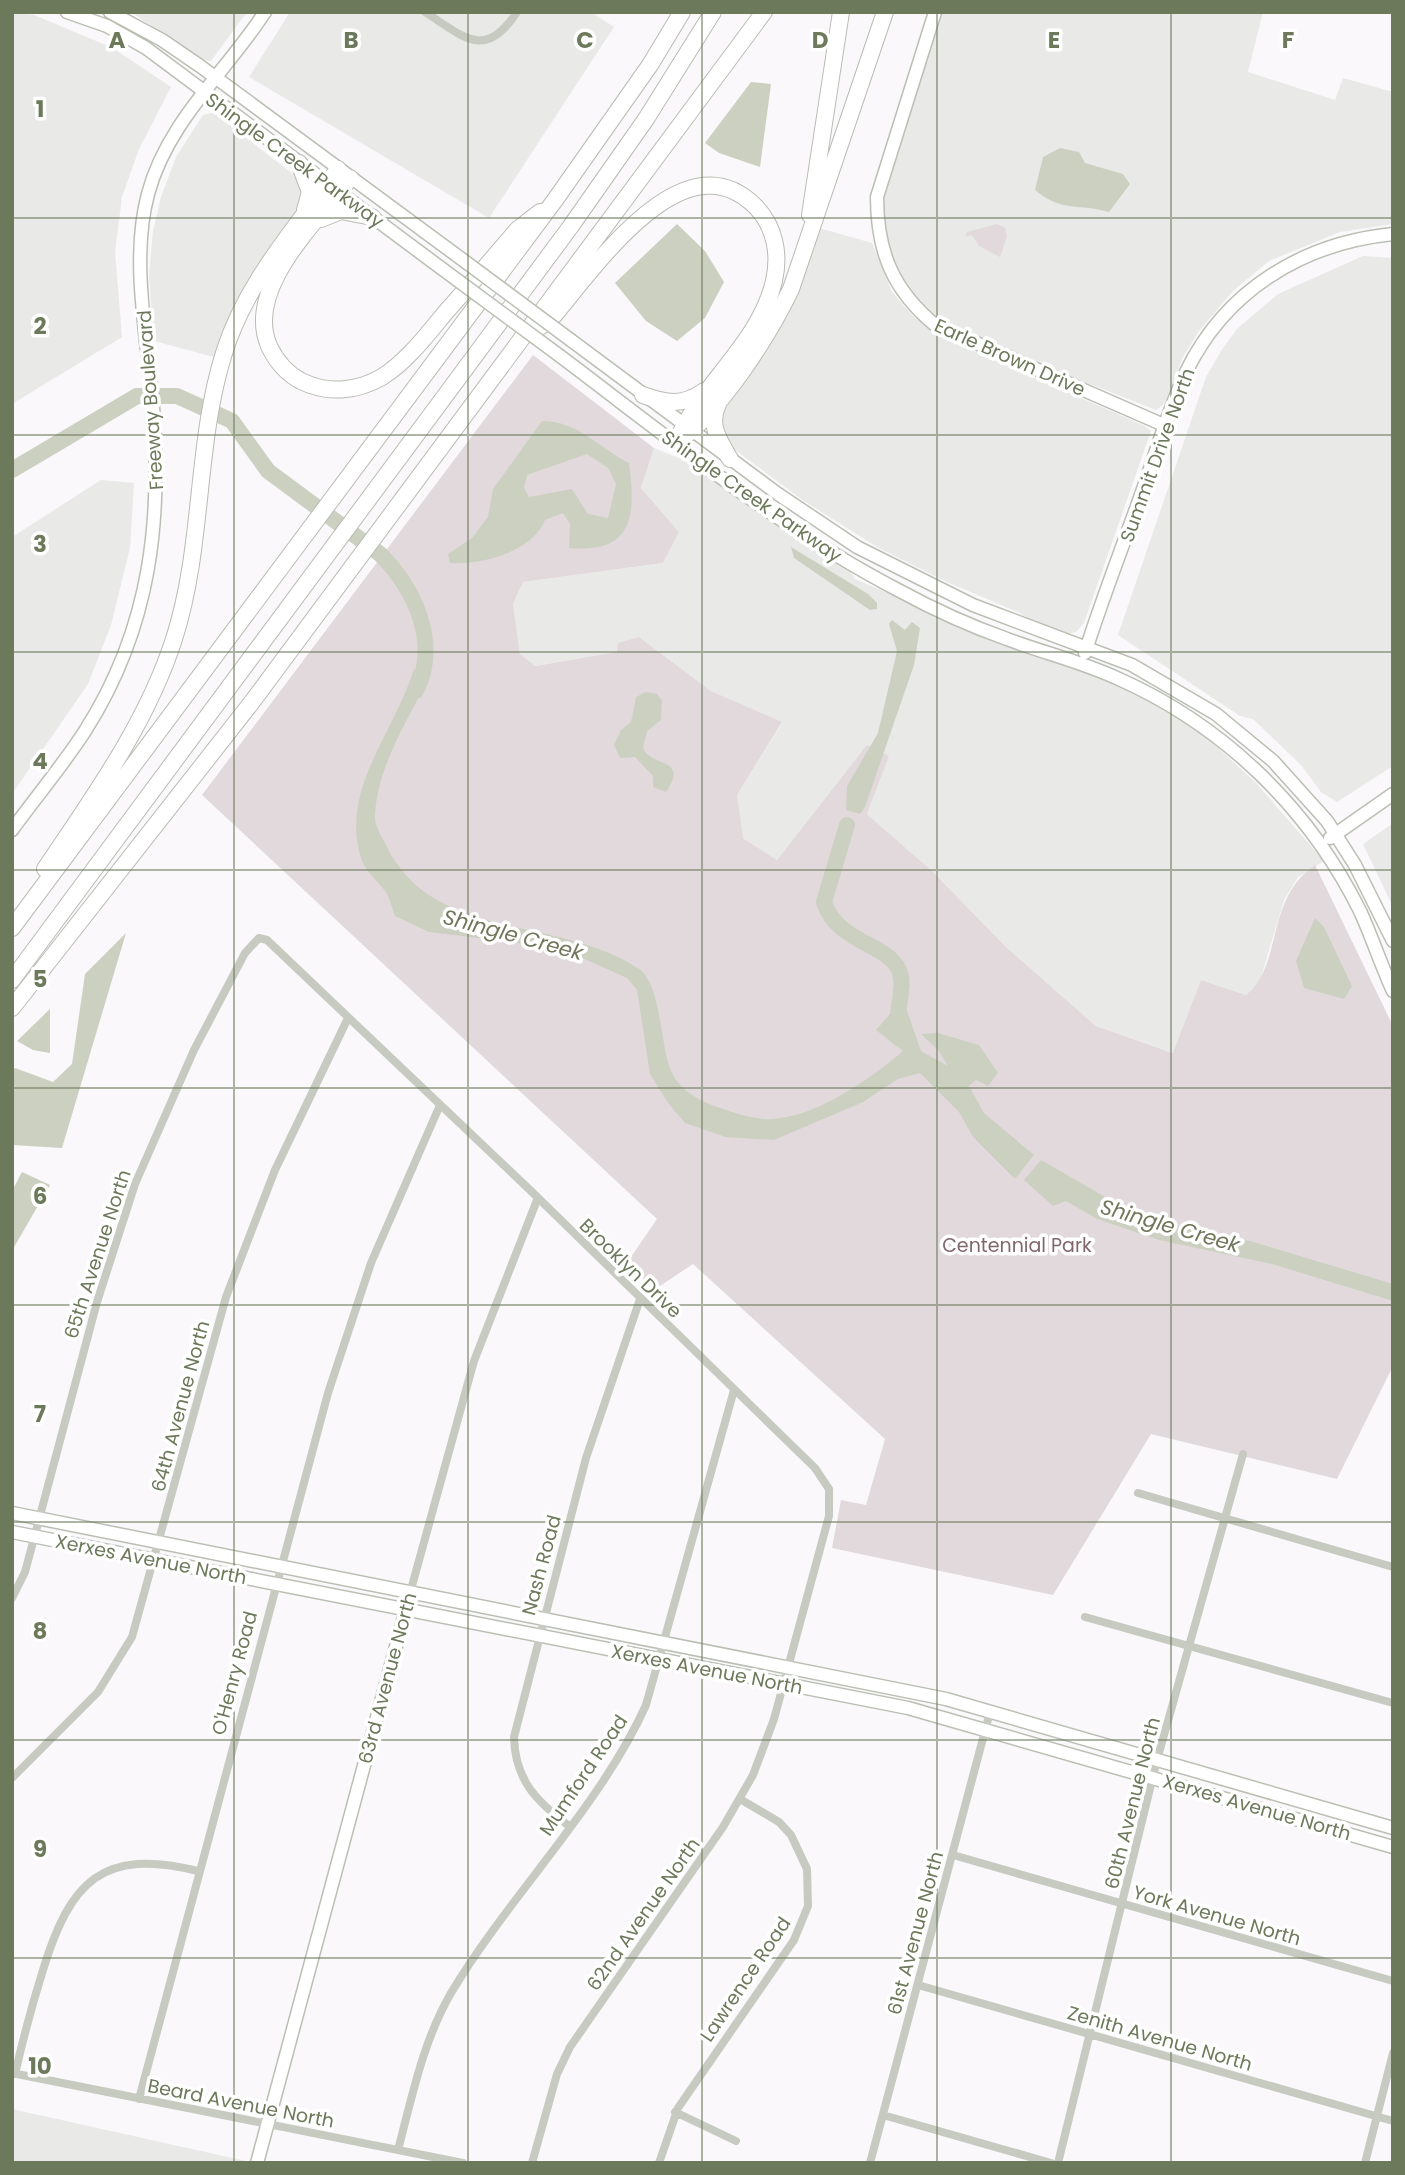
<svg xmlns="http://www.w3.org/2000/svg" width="1405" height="2175" viewBox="0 0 1405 2175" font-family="Poppins,sans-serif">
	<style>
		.built { fill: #e9e9e8 }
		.green { fill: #e2d9dc }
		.water { fill: #ccd0c1; fill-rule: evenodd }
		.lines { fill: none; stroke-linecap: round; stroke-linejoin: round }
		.river { stroke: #ccd0c1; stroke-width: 16 }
		.secondary-casing { stroke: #babfb3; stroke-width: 15 }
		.highway-casing { stroke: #b8bcb2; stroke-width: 18 }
		.street { stroke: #c6cac0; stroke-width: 8 }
		.secondary { stroke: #fff; stroke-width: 12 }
		.highway { stroke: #fff; stroke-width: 16 }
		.secondary-bridge-casing { stroke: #babfb3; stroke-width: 15; stroke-linecap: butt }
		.secondary-bridge { stroke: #fff; stroke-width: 12 }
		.grid { fill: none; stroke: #6c795a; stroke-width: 2; stroke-opacity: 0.55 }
		.labels { text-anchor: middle; stroke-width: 7; stroke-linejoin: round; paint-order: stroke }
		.street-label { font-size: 19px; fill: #6c795a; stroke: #fff }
		.park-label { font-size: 19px; fill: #81676d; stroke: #fff }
		.water-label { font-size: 21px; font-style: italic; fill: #707659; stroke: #fff }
		.grid-label { font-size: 23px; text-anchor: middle; font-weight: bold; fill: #6c795a; stroke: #fff; stroke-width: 7; stroke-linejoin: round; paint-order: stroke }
	</style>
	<rect width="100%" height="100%" fill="#faf8fa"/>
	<path class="built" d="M12,12L34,15L113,48L171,87L139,149L122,197L115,252L122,337L12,404Z
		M131,12H247L211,61L202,60Z
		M290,12H591L614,27L489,218L249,77Z
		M941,12H1263L1248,72L1335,100L1343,78L1393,92V224L1340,232L1269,261L1233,291L1199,331L1183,357L1164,404L1156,410L966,335L940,321L917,302L901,281L887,253L882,221L885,188Z
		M215,112L226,117L241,134L293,174L301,182L305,197L218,358L154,341L149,276L153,231L161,197L176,157L203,115Z
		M819,228L872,243L892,292L912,315L944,338L1145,426L1151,431L1084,623L1076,632L1067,634L1040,626L1020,613L947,582L877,547L804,501L723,441L720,407Z
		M1363,256L1393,258V766L1337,802L1321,792L1301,765L1253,719L1240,716L1118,635L1206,377L1223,348L1237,329L1278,294Z
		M654,448L686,461L850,571L855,579L1032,655L1112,680L1202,733L1256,783L1324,861L1298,877L1284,900L1259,984L1246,995L1201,980L1174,1053L1096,1026L1006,947L932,871L867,814L889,755L820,808L777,860L742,837L737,795L782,723L711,691L639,637L618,652L534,666L520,654L513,604L523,582L663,563L679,532L641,488Z
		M101,480L134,483L130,548L111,625L88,684L12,794V537Z
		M1393,823V907L1363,844Z
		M12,2109L246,2161L12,2163Z"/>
	<path class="green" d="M997,224L1005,228L1007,236L1000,257L979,246L972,235L965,237L967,232Z
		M533,355L654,448L641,488L679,532L663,563L523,582L513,604L520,654L535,666L617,652L618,643L639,637L711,691L782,722L737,795L743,838L777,860L867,745L889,756L867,814L932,871L1006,947L1096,1026L1173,1053L1201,980L1246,995C1284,964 1264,900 1315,865L1393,1026V1366L1337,1479L1151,1434L1053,1595L832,1548L841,1500L866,1505L885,1439L693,1264L657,1288L624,1267L657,1219L202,795Z"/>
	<path class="water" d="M751,82L771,84L760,167L719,153L705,143Z
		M1060,148L1079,152L1085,163L1123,174L1130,184L1109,212C1078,203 1063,213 1035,190L1043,157Z
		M677,224L705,251L724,282L705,318L677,341L646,321L615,283Z
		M542,421C578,421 599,448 629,463C636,515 634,554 569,548L570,524L563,513L545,520C532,552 482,565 450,563L448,554L472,538L488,517L493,489ZM587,454L608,468L616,484L608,518L588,514L572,489L529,497L524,488L527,475Z
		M791,547L868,594L877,603V609L870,610L794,558Z
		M892,620L905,630L912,622L920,628L914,665L865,807L860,814L846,810L847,786L878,733L897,651L889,624Z
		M414,669L431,674C409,718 377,766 375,816C374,825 382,837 386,845C432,943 560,915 639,969C661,984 660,1042 670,1068C677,1089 698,1100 717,1107C732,1112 747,1117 763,1119C810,1122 869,1080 903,1051L876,1030L903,999L921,1051L948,1066L939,1051L921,1034L938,1033L979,1045L998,1073L988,1086L976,1080L969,1086L984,1113L1034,1155L1015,1179L973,1137L959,1112L920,1073L898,1079L863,1102L774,1140L726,1137L685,1123L668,1103L650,1074L637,990L627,978L580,957L520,943L429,932L395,916C392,908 390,898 385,891C378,881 366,872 362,861C338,791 394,734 414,669Z
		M646,692L657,694L662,700L661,720L647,731L643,748C651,768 690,757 666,792L653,787V776L635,757L620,758L614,745L621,730L631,722L636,697Z
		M1315,918L1324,927L1352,986L1344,999L1304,988L1296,961Z
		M126,933L62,1148L12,1145V1071L15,1068L53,1082L72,1064L85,974Z
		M50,1009V1053L33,1050L17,1041Z
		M1041,1160L1126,1209L1165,1223L1250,1241L1393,1284V1301L1272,1264L1159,1240L1097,1219L1066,1201L1053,1206L1024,1180Z
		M22,1172L50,1185L13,1249L12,1191Z"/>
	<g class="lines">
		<path class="river" d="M12,470L137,396H177L232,421L268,471L380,554C415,589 440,643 416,691
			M847,825L824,902C837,943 887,943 899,970C906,986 896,1007 898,1024"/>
		<g class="secondary-casing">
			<path id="secondary" d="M67,12L107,26L146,48L441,268
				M110,12L162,40L200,66L467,263
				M935,12L877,197C877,252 893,290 935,325L1166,426
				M572,341L778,494L857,547L973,605L1132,665L1216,714L1273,761L1327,821L1355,865L1393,941
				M560,356C669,438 777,527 898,590C933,609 970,626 1007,639C1044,653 1083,662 1119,679C1224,726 1309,808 1360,911C1372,937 1381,965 1393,991
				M1085,653C1102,599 1123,546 1142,492C1156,453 1168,410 1186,372C1226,290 1303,243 1393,234
				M12,830C36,797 63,765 85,731C152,626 163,516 152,395C146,331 131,257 148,194C167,122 226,72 265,12
				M1330,838L1393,794
				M12,1513L946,1699L1393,1828
				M12,1532L908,1708L1393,1847
				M257,2163L408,1602"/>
		</g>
		<g class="highway-casing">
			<path id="highway" d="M299,163L310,192L305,210
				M350,178C317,222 244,288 269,346C276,361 286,373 301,381C327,394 356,392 382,377C407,361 426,336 445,313C470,285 494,257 518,229L540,212
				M810,215L841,12
				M321,219L341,211L372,217
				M535,330L550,320C592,272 683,133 756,207C775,227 780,254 774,281C759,345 700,384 676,443
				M643,395C667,404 683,406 704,391
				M718,404C708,425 719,440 730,459
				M678,442C722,408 767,339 791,289L885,12
				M45,869C94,796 147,723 174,639C204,546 195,445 224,353C246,282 296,228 338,169
				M12,928L555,200L650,65L682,12
				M12,980L571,226L646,119L713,12
				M12,1008L252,702L764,12"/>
		</g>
		<path class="street" d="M425,12C464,37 485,61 517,12
			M1138,1493L1393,1567
			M410,1593L474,1361L537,1200
			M12,1598L25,1572L97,1302L135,1184L194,1050L245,953L259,938L267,940L531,1191L815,1468L829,1489V1516L774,1719L753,1775L723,1827L570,2047L557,2074L532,2163
			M1085,1617L1393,1703
			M12,1778L98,1692L132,1637L226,1297L275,1170L348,1018
			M569,1826C536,1801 515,1780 514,1737L586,1458L640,1299
			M953,1855L1393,1981
			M918,1985L1393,2121
			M12,2073L463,2163
			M15,2074C23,2039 32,2005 43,1970C70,1882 102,1847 198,1871
			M139,2099L328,1393L371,1263L440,1105
			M675,2112L736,2141
			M883,2115L1051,2163
			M398,2150C412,2097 423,2041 451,1993C509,1896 600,1807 646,1705L734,1390
			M659,2163L678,2108L794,1940L808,1906L807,1869L791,1835L779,1822L740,1799
			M870,2163L990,1712
			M1058,2163L1157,1760L1243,1454
			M1365,2163L1393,2053"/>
		<use href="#secondary" class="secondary"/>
		<use href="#highway" class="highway"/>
		<g class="secondary-bridge-casing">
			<path id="secondary-bridge" d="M467,263L572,341
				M441,268L560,356"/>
		</g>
		<use href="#secondary-bridge" class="secondary-bridge"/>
	</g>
	<path class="grid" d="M234,12V2163M468,12V2163M702,12V2163M937,12V2163M1171,12V2163M12,218H1393M12,435H1393M12,652H1393M12,870H1393M12,1088H1393M12,1305H1393M12,1522H1393M12,1740H1393M12,1958H1393"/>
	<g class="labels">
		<g class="street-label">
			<text transform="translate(295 160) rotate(36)" y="7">Shingle Creek Parkway</text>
			<text transform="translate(1010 357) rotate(24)" y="7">Earle Brown Drive</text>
			<text transform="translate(150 400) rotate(-94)" y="7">Freeway Boulevard</text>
			<text transform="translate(1157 455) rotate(-70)" y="7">Summit Drive North</text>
			<text transform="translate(752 496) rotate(35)" y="7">Shingle Creek Parkway</text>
			<text transform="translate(97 1254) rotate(-72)" y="7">65th Avenue North</text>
			<text transform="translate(631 1268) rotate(44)" y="7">Brooklyn Drive</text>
			<text transform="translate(180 1406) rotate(-75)" y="7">64th Avenue North</text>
			<text transform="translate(151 1559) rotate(11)" y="7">Xerxes Avenue North</text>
			<text transform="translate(541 1565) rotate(-75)" y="7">Nash Road</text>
			<text transform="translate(707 1669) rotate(11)" y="7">Xerxes Avenue North</text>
			<text transform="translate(234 1673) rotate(-75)" y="7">O'Henry Road</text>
			<text transform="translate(387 1678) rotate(-75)" y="7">63rd Avenue North</text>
			<text transform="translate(583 1775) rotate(-56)" y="7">Mumford Road</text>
			<text transform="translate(1132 1803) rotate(-76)" y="7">60th Avenue North</text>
			<text transform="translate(1257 1807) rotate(16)" y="7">Xerxes Avenue North</text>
			<text transform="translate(643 1914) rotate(-55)" y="7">62nd Avenue North</text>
			<text transform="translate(1217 1915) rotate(16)" y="7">York Avenue North</text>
			<text transform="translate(915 1933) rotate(-75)" y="7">61st Avenue North</text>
			<text transform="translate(745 1979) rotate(-56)" y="7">Lawrence Road</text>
			<text transform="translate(1160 2038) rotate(16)" y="7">Zenith Avenue North</text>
			<text transform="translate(241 2103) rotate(11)" y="7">Beard Avenue North</text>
		</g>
		<g class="park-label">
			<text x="1017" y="1252">Centennial Park</text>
		</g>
		<g class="water-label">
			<text transform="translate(513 935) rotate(15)" y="7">Shingle Creek</text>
			<text transform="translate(1170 1226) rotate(16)" y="7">Shingle Creek</text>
		</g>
	</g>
	<g class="grid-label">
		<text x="117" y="48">A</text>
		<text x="351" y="48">B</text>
		<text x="585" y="48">C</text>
		<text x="820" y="48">D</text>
		<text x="1054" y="48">E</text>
		<text x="1288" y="48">F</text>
		<text x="40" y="117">1</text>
		<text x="40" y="334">2</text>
		<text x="40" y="552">3</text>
		<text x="40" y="769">4</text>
		<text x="40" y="987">5</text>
		<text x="40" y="1204">6</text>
		<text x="40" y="1422">7</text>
		<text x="40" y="1639">8</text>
		<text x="40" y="1857">9</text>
		<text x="40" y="2074">10</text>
	</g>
	<rect width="1405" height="2175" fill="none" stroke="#6c795a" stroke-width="28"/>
</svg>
